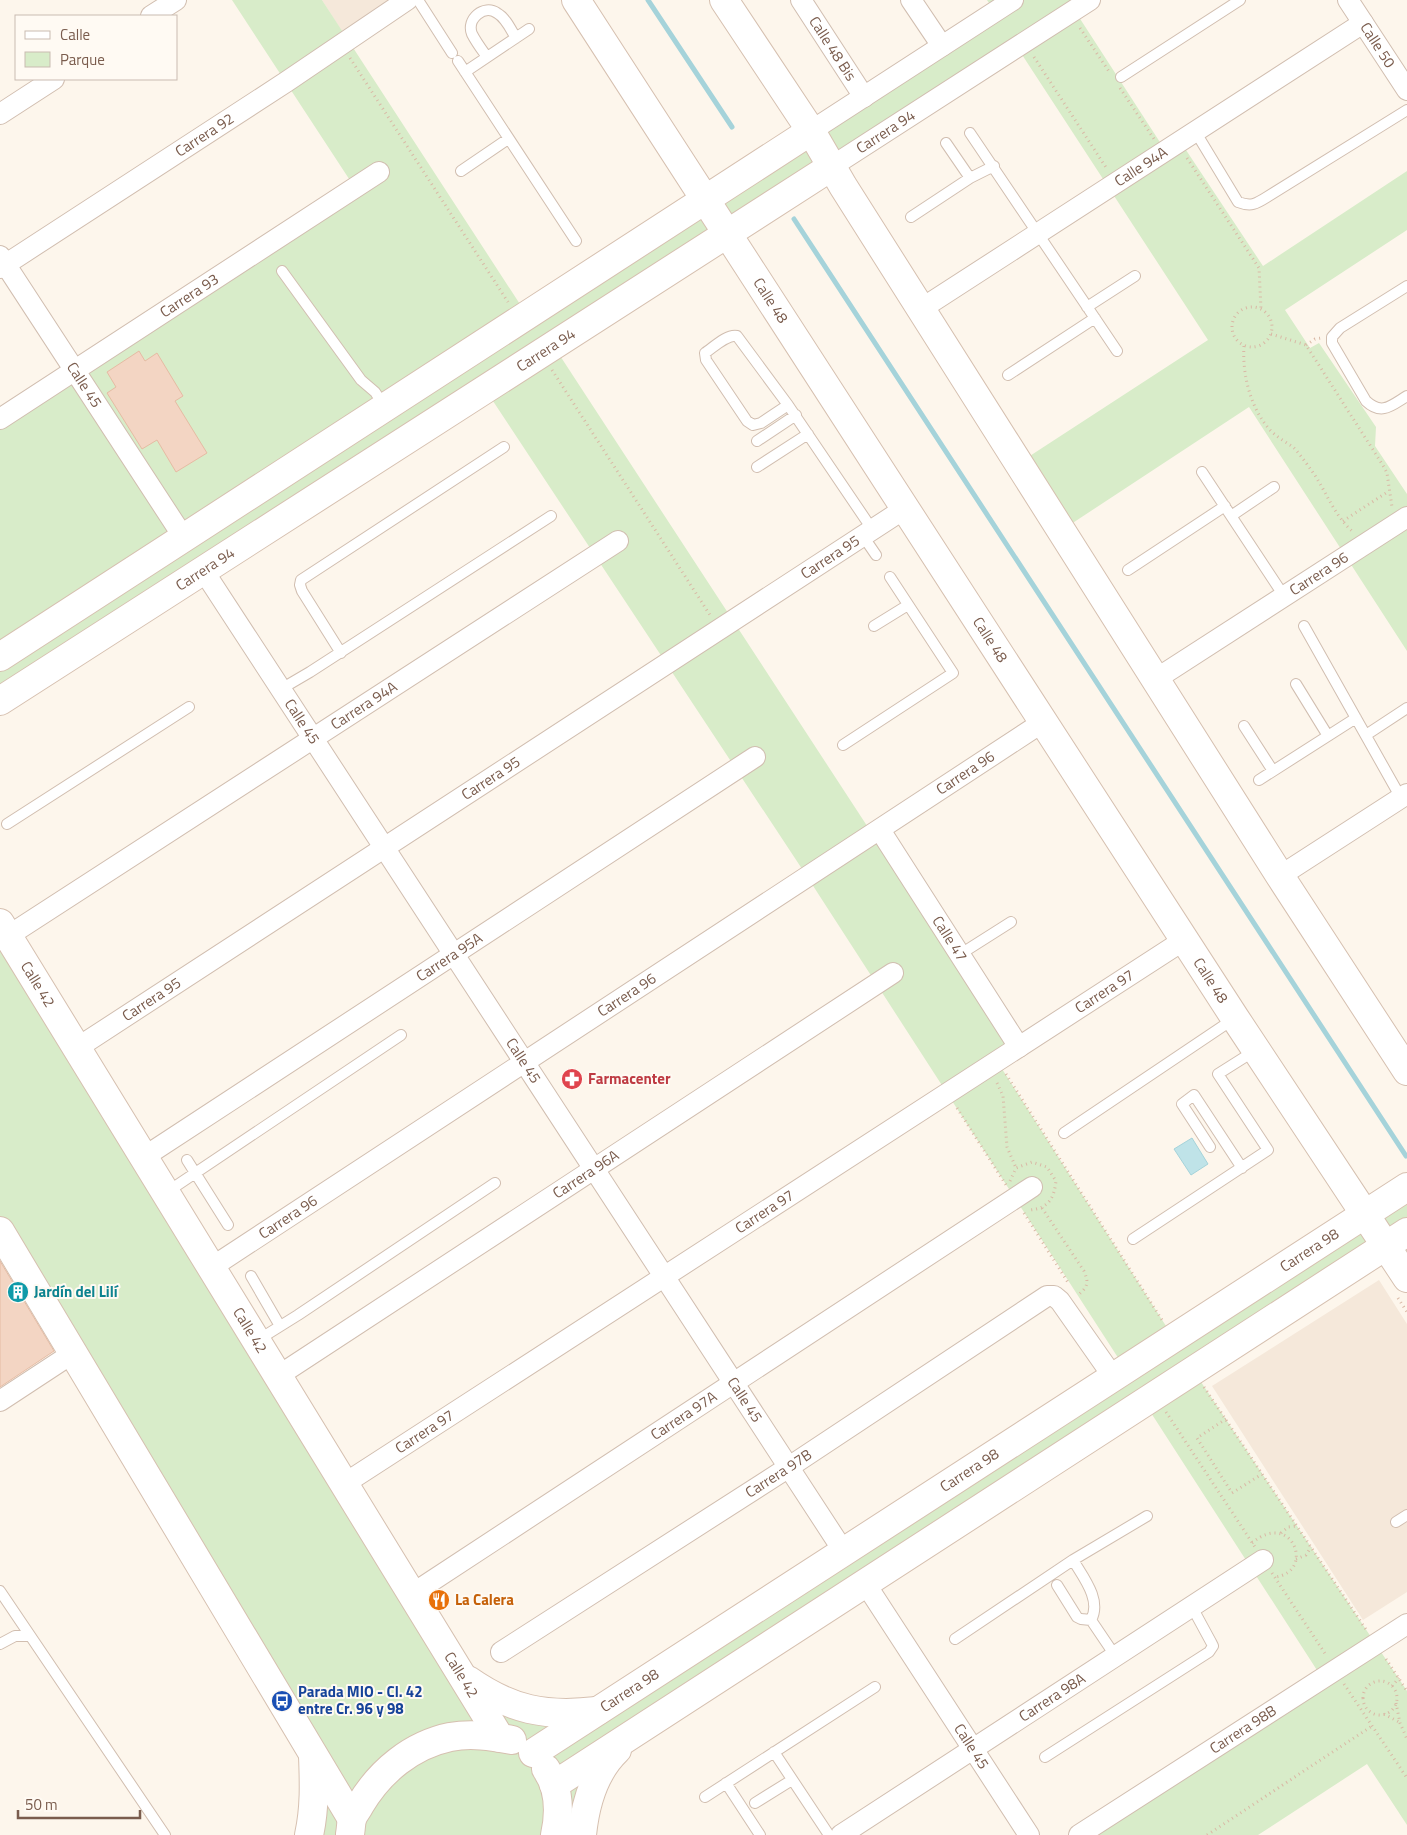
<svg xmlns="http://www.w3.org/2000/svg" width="1407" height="1835" viewBox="0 0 1407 1835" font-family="'Titillium Web',sans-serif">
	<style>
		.residential { fill: #f5e8da }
		.green { fill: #d8ecc9 }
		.water { fill: #bfe3e8; stroke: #a5d3da }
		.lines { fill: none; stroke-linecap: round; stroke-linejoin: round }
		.stream { stroke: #a5d3da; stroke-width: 5 }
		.building { fill: #f3d5c3; stroke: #e6bba3 }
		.lane-casing { stroke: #d1beb0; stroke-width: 12 }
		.street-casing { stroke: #d1beb0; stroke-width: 22 }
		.secondary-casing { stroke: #d6c0b0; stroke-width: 30 }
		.path { stroke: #d9b8a5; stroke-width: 3; stroke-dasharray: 1 4; stroke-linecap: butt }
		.lane { stroke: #fff; stroke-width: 10 }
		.street { stroke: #fff; stroke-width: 20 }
		.secondary { stroke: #fff; stroke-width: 28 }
		.labels { text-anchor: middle; stroke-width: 4; stroke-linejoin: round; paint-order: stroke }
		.street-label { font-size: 15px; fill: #7a5c4d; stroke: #fffaf3 }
		.health-label { font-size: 15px; font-weight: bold; fill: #be3a42; stroke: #fffaf3; text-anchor: start }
		.culture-label { font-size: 15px; font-weight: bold; fill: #0d838f; stroke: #fffaf3; text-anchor: start }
		.food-label { font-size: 15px; font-weight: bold; fill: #c56008; stroke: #fffaf3; text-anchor: start }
		.transit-label { font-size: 15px; font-weight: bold; fill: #164399; stroke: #fffaf3; text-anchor: start }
	</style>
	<rect width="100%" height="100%" fill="#fdf6ec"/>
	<path class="residential" d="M322,0H407L348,41Z
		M1379,1280L1407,1324V1592L1363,1620L1212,1386Z"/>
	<path class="green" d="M232,0H322L527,315L995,12L987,0H1090L1075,11L1165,150L1180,141L1263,266L1407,171V230L1285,310L1310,348L1319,343L1376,427L1375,446L1407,494V651L1249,407L1062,530L1019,463L1208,340L1017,47L553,345L873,835L1019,1047L997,1061L1166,1326L1172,1339L1407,1187V1232L1193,1370L1407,1691V1825L1367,1764L1258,1835H1079L1322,1678L1144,1402L636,1731L582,1835H309L313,1753L0,1231V923L462,1676L570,1714L1126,1370L808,878L485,389L0,708V419L355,188Z"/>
	<path class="water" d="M1192,1138L1208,1164L1191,1175L1174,1149Z"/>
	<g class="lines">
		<path class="stream" d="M648,0L732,127
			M794,219L1406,1156"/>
	</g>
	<path class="building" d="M139,351L145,361L157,353L183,396L175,401L207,453L176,472L157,440L142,449L107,393L116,387L107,372Z
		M0,1261L54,1351L0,1387Z"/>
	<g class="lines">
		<g class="lane-casing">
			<path id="lane" d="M418,0L452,53
				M487,57C482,50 476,42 472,34C466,19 484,4 497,13C506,18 511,30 516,38
				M458,61L576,241
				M465,72L529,29
				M1121,77L1240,0
				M1195,131L1238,202C1251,207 1256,204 1267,197L1407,110
				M970,133L1117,351
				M946,143L970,178
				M461,171L508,139
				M911,217L970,178L994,166
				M282,271L361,380L375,392L385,407
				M1407,286L1340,328L1332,337V343L1366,401C1382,416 1392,405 1407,396
				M1087,307L1135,276
				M1008,375L1095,318
				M788,405L761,423L753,425L747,421L706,360L705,353C714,347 727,334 737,336L788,405L872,529
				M757,441L796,415
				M757,467L808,434
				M1202,472L1284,596
				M1231,516L1274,487
				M863,536L876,555
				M1128,570L1225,506
				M874,626L908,605
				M1304,626L1401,798
				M341,653L302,591L300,585L301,580L504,447
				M1296,684L1328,736
				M281,689L310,672L551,516
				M1244,726L1273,771
				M1366,735L1407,708
				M843,745L953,673L890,577
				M1259,780L1356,718
				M7,824L189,707
				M959,955L1011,922
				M1064,1133L1235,1018
				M1210,1147L1182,1104L1194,1095L1242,1168
				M187,1160L228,1225
				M167,1192L401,1035
				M1133,1239L1268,1150L1218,1074L1256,1050
				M251,1276L280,1326
				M258,1340L298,1315L495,1183
				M1396,1522L1407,1515
				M1073,1560C1083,1577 1102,1600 1091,1620L1116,1657
				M1057,1585L1077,1617L1081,1619L1091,1620
				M0,1591L165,1835
				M955,1639L1073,1560L1147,1516
				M0,1644L15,1636H30
				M774,1752L829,1835
				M1045,1757L1209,1652L1213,1646L1211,1642L1192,1607
				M726,1783L760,1835
				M705,1797L875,1687
				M755,1803L792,1780"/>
		</g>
		<g class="street-casing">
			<g id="street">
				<path id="s1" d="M801,0L864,97"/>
				<path d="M911,0L942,46"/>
				<path id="s2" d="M1348,0L1407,90"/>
				<path d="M151,16L176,0"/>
				<path d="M0,114L54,79"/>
				<path d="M811,131L1013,0"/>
				<path id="s3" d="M831,167L1090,0"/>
				<path id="s4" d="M0,256L184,538"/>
				<path id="s5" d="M0,268L286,82L407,0"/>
				<path id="s6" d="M921,309L1363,23"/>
				<path id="s7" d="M0,419L379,172"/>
				<path id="s8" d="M203,570L844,1552"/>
				<path id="s9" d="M1156,679L1407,517"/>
				<path id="s10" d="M880,830L1019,1047"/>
				<path d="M1280,876L1407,794"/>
				<path id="s11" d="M8,936L618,541"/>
				<path id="s12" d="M77,1048L904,509"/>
				<path id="s13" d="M144,1157L755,757"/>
				<path id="s14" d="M212,1267L1043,722"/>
				<path id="s15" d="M278,1376L893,973"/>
				<path d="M0,1401L73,1353"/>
				<path id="s16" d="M344,1484L1184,940"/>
				<path id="s17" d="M865,1583L1029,1835"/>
				<path id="s18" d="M412,1594L1032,1187"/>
				<path id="s19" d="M501,1652L789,1467L1047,1296H1054L1060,1301L1114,1378"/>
				<path id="s20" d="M841,1835L1263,1560"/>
				<path id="s21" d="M1079,1835L1407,1624"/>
			</g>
		</g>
		<g class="secondary-casing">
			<g id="secondary">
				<path id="s22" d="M576,0L1235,1018L1407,1278"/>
				<path d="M724,0L811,131L843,186L1280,876L1407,1071"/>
				<path d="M0,657L811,131"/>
				<path id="s23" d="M0,701L831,167"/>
				<path id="s24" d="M0,923L500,1738"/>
				<path d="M0,1231L352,1819"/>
				<path d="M468,1680C511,1710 545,1717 597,1711"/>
				<path id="s25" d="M533,1753L1407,1187"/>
				<path d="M546,1769C560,1789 560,1812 555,1835"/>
				<path d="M554,1785L1407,1232"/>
				<path d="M350,1834C351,1829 351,1823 352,1818C354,1814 358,1809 360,1805C380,1771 412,1745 450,1737C471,1733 491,1736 512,1740"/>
				<path d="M309,1835C315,1808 314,1782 313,1755"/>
				<path d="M582,1835C585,1805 594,1772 617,1750"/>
			</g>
		</g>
		<path class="path" d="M1080,28L1110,73
			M1034,57L1107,169
			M350,58L508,302
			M1120,88L1154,139
			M1187,158L1259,268L1261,309
			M1232 327a20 20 0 1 1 40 0a20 20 0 1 1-40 0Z
			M1271,334L1306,345L1384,467L1387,473L1392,507
			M1306,345L1315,339L1321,338
			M1244,346C1242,375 1251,410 1271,431C1278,438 1286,442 1293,447C1300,454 1306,463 1312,471C1326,491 1334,515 1352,531
			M552,370L710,615
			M1343,521L1389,491
			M1006,1074L1162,1320
			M997,1083L1003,1096L1007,1147L1016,1168
			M957,1108L1006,1185
			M1010,1181L1016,1168L1032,1162L1047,1167L1056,1181C1054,1198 1049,1208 1030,1210
			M1042,1208L1084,1271C1089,1283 1088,1287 1077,1296
			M1024,1213L1069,1284
			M1398,1298L1407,1312
			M1204,1387L1367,1631
			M1166,1412L1255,1547
			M1226,1419L1197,1438L1232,1493L1262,1474
			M1281,1533L1288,1527L1297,1526
			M1252,1543C1292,1509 1316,1572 1275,1577
			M1296,1559L1306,1555L1311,1547
			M1272,1573L1326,1655
			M1386,1659L1407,1691
			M1363 1698a17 17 0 1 1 34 0a17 17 0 1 1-34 0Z
			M1344,1684L1407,1778
			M1392,1686L1399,1678
			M1396,1703L1400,1723L1407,1739
			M1384,1714L1399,1722
			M1207,1835L1372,1726"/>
		<use href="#lane" class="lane"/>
		<use href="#street" class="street"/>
		<use href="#secondary" class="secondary"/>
	</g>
	<defs>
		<g id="pharmacy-disc" transform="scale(1.125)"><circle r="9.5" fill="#e0444e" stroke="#fffaf3"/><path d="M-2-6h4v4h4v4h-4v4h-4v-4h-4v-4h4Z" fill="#fff"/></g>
		<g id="building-disc" transform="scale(1.125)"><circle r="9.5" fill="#0f9aa8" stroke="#fffaf3"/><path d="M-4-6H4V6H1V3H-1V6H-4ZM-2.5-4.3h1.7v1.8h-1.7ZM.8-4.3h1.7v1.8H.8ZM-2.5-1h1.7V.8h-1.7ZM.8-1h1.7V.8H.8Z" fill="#fff"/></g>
		<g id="restaurant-disc" transform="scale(1.125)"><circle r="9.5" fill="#e8710a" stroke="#fffaf3"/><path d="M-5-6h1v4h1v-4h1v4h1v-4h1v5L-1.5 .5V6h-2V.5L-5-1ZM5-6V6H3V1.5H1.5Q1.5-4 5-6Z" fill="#fff"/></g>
		<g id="bus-disc" transform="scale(1.125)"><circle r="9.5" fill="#1a4fb4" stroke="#fffaf3"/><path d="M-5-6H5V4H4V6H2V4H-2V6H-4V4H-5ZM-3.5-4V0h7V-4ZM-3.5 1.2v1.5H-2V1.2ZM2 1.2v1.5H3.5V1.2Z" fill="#fff"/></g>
	</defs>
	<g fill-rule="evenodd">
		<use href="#pharmacy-disc" x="572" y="1079"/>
		<use href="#building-disc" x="18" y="1292"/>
		<use href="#restaurant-disc" x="439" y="1600"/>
		<use href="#bus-disc" x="282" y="1701"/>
	</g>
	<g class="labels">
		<g class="street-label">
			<text dy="5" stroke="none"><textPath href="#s2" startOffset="54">Calle 50</textPath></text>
			<text dy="5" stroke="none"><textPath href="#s1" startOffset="58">Calle 48 Bis</textPath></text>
			<text dy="5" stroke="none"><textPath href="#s3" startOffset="65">Carrera 94</textPath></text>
			<text dy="5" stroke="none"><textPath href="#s5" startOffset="244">Carrera 92</textPath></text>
			<text dy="5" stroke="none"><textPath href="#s6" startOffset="262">Calle 94A</textPath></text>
			<text dy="5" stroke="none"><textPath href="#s7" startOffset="226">Carrera 93</textPath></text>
			<text dy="5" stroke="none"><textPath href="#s22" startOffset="358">Calle 48</textPath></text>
			<text dy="5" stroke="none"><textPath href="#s23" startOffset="649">Carrera 94</textPath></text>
			<text dy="5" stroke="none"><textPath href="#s4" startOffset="154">Calle 45</textPath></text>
			<text dy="5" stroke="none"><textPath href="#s12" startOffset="899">Carrera 95</textPath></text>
			<text dy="5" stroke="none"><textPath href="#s23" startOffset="244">Carrera 94</textPath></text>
			<text dy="5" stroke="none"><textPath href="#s9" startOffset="194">Carrera 96</textPath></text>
			<text dy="5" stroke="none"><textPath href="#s22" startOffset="762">Calle 48</textPath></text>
			<text dy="5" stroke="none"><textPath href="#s11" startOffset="424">Carrera 94A</textPath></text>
			<text dy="5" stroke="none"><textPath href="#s8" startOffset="181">Calle 45</textPath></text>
			<text dy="5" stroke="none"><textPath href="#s14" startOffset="901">Carrera 96</textPath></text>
			<text dy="5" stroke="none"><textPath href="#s12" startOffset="494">Carrera 95</textPath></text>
			<text dy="5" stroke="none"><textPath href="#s10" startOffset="129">Calle 47</textPath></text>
			<text dy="5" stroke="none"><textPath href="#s13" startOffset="365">Carrera 95A</textPath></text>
			<text dy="5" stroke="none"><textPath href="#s22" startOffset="1168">Calle 48</textPath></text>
			<text dy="5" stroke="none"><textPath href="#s24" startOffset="72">Calle 42</textPath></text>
			<text dy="5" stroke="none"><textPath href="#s16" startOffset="906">Carrera 97</textPath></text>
			<text dy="5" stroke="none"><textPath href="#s14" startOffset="496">Carrera 96</textPath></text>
			<text dy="5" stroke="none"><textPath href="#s12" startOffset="89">Carrera 95</textPath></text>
			<text dy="5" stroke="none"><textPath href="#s8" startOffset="586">Calle 45</textPath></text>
			<text dy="5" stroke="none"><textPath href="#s15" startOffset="368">Carrera 96A</textPath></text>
			<text dy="5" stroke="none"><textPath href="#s16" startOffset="501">Carrera 97</textPath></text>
			<text dy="5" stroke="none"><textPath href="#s14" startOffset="91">Carrera 96</textPath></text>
			<text dy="5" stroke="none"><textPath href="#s25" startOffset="925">Carrera 98</textPath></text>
			<text dy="5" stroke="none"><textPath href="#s24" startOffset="478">Calle 42</textPath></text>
			<text dy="5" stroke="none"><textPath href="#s8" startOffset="991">Calle 45</textPath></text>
			<text dy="5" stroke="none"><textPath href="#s18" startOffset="325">Carrera 97A</textPath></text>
			<text dy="5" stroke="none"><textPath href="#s16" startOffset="96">Carrera 97</textPath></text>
			<text dy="5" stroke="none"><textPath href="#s25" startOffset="520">Carrera 98</textPath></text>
			<text dy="5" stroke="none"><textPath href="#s19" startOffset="330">Carrera 97B</textPath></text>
			<text dy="5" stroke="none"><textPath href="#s24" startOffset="882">Calle 42</textPath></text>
			<text dy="5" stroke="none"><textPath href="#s25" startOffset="115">Carrera 98</textPath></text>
			<text dy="5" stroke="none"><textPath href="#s20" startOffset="252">Carrera 98A</textPath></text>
			<text dy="5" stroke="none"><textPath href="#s21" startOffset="195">Carrera 98B</textPath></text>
			<text dy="5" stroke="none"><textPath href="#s17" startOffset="195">Calle 45</textPath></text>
		</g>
		<g class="health-label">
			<text x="588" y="1084">Farmacenter</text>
		</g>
		<g class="culture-label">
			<text x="34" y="1297">Jardín del Lilí</text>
		</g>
		<g class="food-label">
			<text x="455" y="1605">La Calera</text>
		</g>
		<g class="transit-label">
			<text x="298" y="1697">Parada MIO - Cl. 42<tspan x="298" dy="17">entre Cr. 96 y 98</tspan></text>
		</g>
	</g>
	<rect x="15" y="15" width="162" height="65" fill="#fffaf3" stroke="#cabbb1"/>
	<rect x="25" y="31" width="25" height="8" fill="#ffffff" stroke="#cabbb1"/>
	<text x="60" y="40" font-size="15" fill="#7a5c4d">Calle</text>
	<rect x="25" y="52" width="25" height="15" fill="#d8ecc9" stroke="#cabbb1"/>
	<text x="60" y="65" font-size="15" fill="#7a5c4d">Parque</text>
	<path d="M18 1810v8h122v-8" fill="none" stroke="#7a5c4d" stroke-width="2.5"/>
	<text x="25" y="1810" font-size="15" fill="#7a5c4d" stroke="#fffaf3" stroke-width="4" paint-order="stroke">50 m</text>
</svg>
